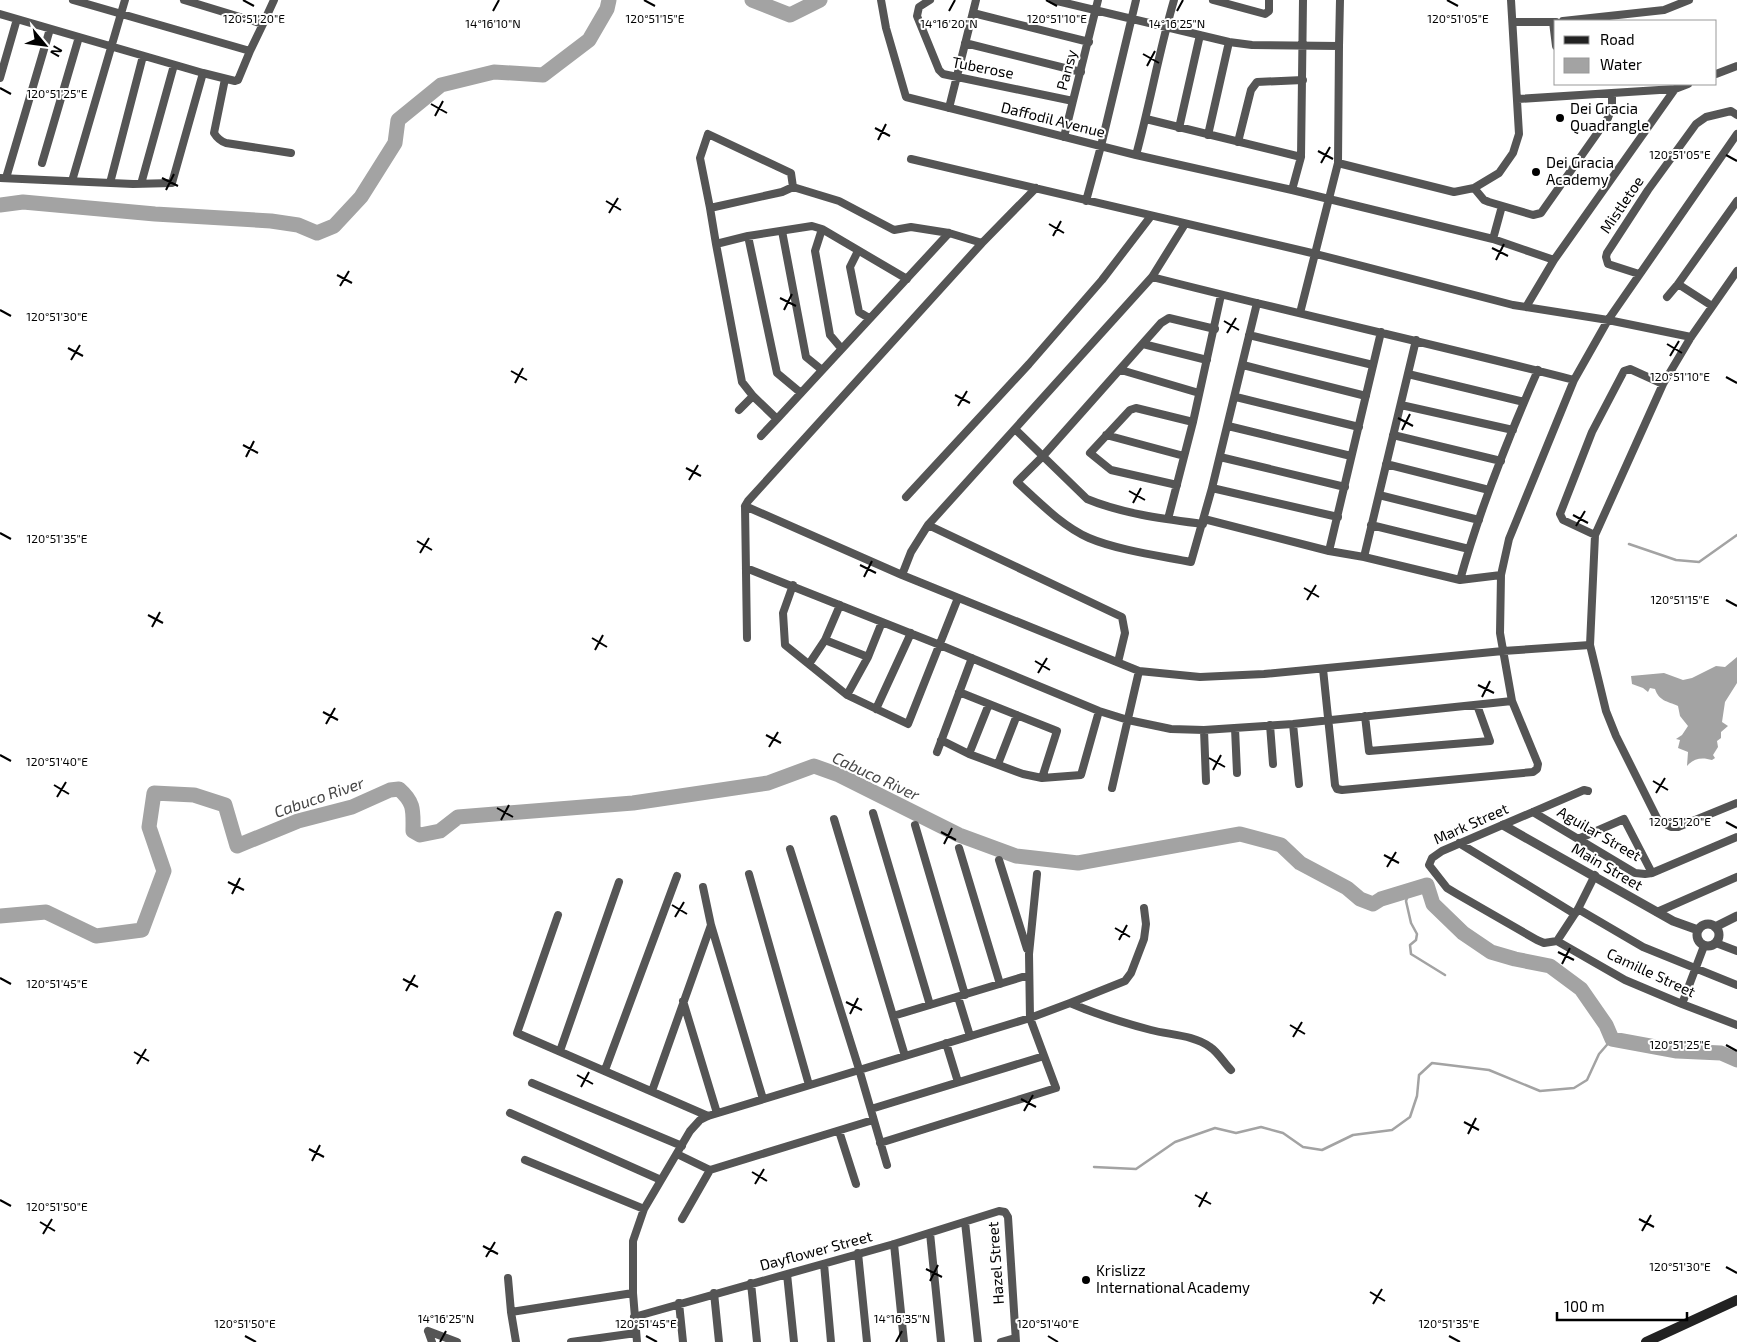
<svg xmlns="http://www.w3.org/2000/svg" width="1737" height="1342" viewBox="0 0 1737 1342" font-family="'Exo 2',sans-serif">
	<style>
		.water { fill: #a3a3a3 }
		.lines { fill: none; stroke-linecap: round; stroke-linejoin: round }
		.stream { stroke: #a3a3a3; stroke-width: 2.5 }
		.river { stroke: #a3a3a3; stroke-width: 15 }
		.minor { stroke: #555; stroke-width: 8 }
		.tertiary { stroke: #555; stroke-width: 9 }
		.secondary { stroke: #222; stroke-width: 10 }
		.ticks { fill: none; stroke: #000; stroke-width: 2 }
		.poi-dot { fill: #000; stroke: #fff; stroke-width: 2 }
		.labels { text-anchor: middle; stroke-width: 4; stroke-linejoin: round; paint-order: stroke }
		.street-label { font-size: 15px; fill: #000; stroke: #fff }
		.poi-label { font-size: 15px; fill: #000; stroke: #fff; text-anchor: start }
		.water-label { font-size: 16px; font-style: italic; fill: #444; stroke: #fff }
		.ticks-label { font-size: 12px; text-anchor: middle; fill: #000; stroke: #fff; stroke-width: 4; stroke-linejoin: round; paint-order: stroke }
	</style>
	<rect width="100%" height="100%" fill="#fff"/>
	<path class="water" d="M1737,657V683L1725,702L1722,722L1728,726L1721,732V738L1717,741L1718,747L1713,755L1715,758L1712,760C1702,757 1694,758 1687,766L1688,752L1678,748L1680,740L1676,739L1682,735L1688,726L1680,716L1678,706C1667,701 1659,701 1655,689L1650,688L1648,692L1643,688L1632,684L1631,676L1664,673L1683,680L1692,678L1716,666L1725,667Z"/>
	<g class="lines">
		<path class="stream" d="M1629,544L1676,560L1699,562L1737,535
			M1420,887L1408,895L1406,901L1411,923L1417,934L1416,940L1410,945L1411,954L1445,975
			M1094,1167L1136,1169L1175,1142L1215,1128L1236,1133L1261,1127L1283,1133L1303,1147L1322,1150L1353,1135L1392,1130L1410,1117L1417,1096L1419,1075L1432,1063L1489,1070L1540,1091L1574,1088L1587,1080L1599,1054L1612,1039"/>
		<path class="river" d="M752,0L790,15L820,0
			M0,205L23,202L155,214L271,221L298,225L317,233L334,226L361,197L395,143L398,120L441,85L494,72L543,75L589,40L607,9L609,0
			M0,916L46,912L96,936L142,930L164,871L149,827L154,793L194,795L225,805L237,846L298,821L352,807L390,790L399,789C415,803 413,811 413,831L420,835L440,831L458,817L633,803L768,783L814,766L839,775L959,835L1016,856L1078,863L1240,834L1281,845L1300,863L1347,888L1360,899L1373,904L1381,899L1427,885L1433,904L1463,933L1491,952L1515,959L1550,966L1581,989L1606,1025L1612,1039L1677,1051L1721,1053L1737,1060"/>
		<path class="minor" d="M73,0L250,51L263,24
			M184,0L263,24L274,0
			M881,0L886,28L906,97L1136,155L1292,190L1493,239L1554,260
			M930,0L919,7L917,16L939,70L943,74L1073,101
			M1053,0L1229,42L1252,45L1339,46L1338,163L1300,313
			M1213,0L1265,14L1269,11V0
			M973,13L1089,42
			M0,14L203,73L172,183L133,184L0,178
			M1563,21L1664,10L1689,0
			M1513,22H1556
			M1553,22L1556,46
			M965,43L1081,72
			M1339,46L1340,0
			M203,73L235,81L238,80L250,51
			M1716,74L1737,66
			M0,78L17,19
			M225,79L214,133C217,138 220,141 226,143L291,153
			M1518,99L1675,89L1688,84
			M949,108L976,0
			M1146,119L1301,157
			M1179,128L1200,35
			M1208,135L1229,42
			M1064,137L1098,0
			M1238,142L1251,90L1257,82L1303,80
			M1136,155C1150,104 1159,51 1174,0
			M911,159L1316,254L1513,305L1608,320L1691,337
			M42,163L79,37
			M1338,163L1454,192L1474,188L1499,173L1513,153L1519,134L1511,0
			M6,178L50,29
			M72,181L125,0
			M110,183L143,56
			M141,184L174,65
			M793,187L791,173L708,134L700,158L710,208L716,244L742,382L753,396L777,419L949,233
			M1474,188L1484,200L1489,202L1533,215L1541,213L1608,118L1612,107V93
			M1292,190L1301,157L1303,0
			M1086,201L1101,146L1136,0
			M710,208L782,192L793,187L839,201L894,230L911,227L949,233L982,243
			M822,229L815,251L830,335L841,348
			M782,231L806,357L822,370
			M748,236L777,373L801,393
			M1493,239L1502,206
			M716,244L748,236L812,226L822,229L907,279
			M858,251L850,267L859,312L869,318
			M1737,271L1691,337L1663,384L1595,535L1590,645L1606,711L1616,736L1658,820L1671,827H1678L1737,803
			M1639,274L1608,264L1606,257L1607,253L1648,190L1696,124L1706,117L1731,111L1737,115
			M1152,277C1292,313 1434,344 1574,380
			M1678,284L1712,306
			M1667,297L1678,284L1737,201
			M1526,307L1554,260L1675,89
			M1215,329L1169,318L1161,323L1043,456L1017,482C1039,502 1062,526 1089,538C1117,550 1161,556 1191,562L1212,488L1257,303
			M1249,335L1373,365
			M1143,344L1207,360
			M1243,365L1366,396
			M1121,370L1199,393
			M1408,374L1524,402
			M1236,397L1359,427
			M1401,405L1513,430
			M739,410L753,396
			M1228,426L1351,456
			M1015,429L1087,499C1123,514 1165,519 1203,524
			M1106,435L1184,456
			M1393,435L1501,461
			M761,436L777,419
			M1220,457L1345,487
			M1386,464L1489,490
			M1177,485L1111,470L1090,453L1130,410L1136,408L1193,422
			M1212,488L1338,517
			M1379,495L1479,520
			M906,497L1029,364L1102,280L1151,216
			M745,506L902,575L1139,671L1200,677L1264,674L1503,651L1590,645
			M1168,519L1193,422L1221,295
			M1204,519L1329,551L1364,557L1460,580L1501,575
			M928,525L1122,617L1125,633L1118,662
			M1371,525L1469,549
			M1595,535L1563,520L1560,514L1592,432L1624,371L1630,369L1663,384
			M1329,551L1381,332
			M1364,557L1416,340
			M746,568L940,645L1099,711L1128,720L1171,729L1204,730L1293,724L1512,701
			M902,575L911,552L928,525L1152,277L1185,224
			M1460,580C1480,508 1508,438 1538,370
			M793,585L783,613L785,645L847,695L908,724L958,598
			M747,638L745,506L748,501L982,243L1036,188
			M825,640L868,657
			M809,664L825,640L840,605
			M1323,669L1335,785L1337,789L1342,790L1533,772L1537,769L1538,764L1512,701L1500,633L1501,575L1509,539L1574,380L1608,320L1737,134
			M959,692L1057,731L1042,778
			M847,695L868,657L882,622
			M876,709L911,633
			M1365,716L1369,751L1490,741L1477,705
			M1293,724L1299,784
			M1270,725L1273,764
			M1235,728L1237,773
			M1204,730L1206,781
			M941,740L969,754L1023,774L1042,778L1081,775L1099,711
			M937,752L972,658
			M969,754L989,704
			M998,764L1017,715
			M1112,788L1139,671
			M1533,812L1635,873L1645,874L1652,873L1737,837
			M873,813L930,1005
			M834,819L905,1056
			M915,825L965,995
			M1578,839L1624,819L1652,873
			M1459,843L1575,914
			M959,848L1000,984
			M790,849L859,1069L887,1165
			M999,860L1027,949
			M749,874L809,1085
			M703,887L711,925L763,1099
			M1578,909L1643,947L1737,985
			M1657,912L1737,877
			M558,915L517,1033L708,1116
			M1557,941L1544,943L1537,940L1457,894L1447,888L1429,865L1432,858L1442,851L1584,790L1588,791
			M1557,941L1625,980L1682,1004L1737,1025
			M1557,941L1578,909L1595,875
			M1716,943L1737,951
			M958,997L970,1036
			M683,1001L717,1113
			M1070,1003L1125,981L1131,973L1144,939L1146,924L1144,908
			M1682,1004L1704,946
			M893,1016L1029,975
			M946,1043L958,1082
			M560,1051L619,882
			M605,1070L677,876
			M532,1083L682,1146
			M652,1091L711,925
			M871,1109L1044,1056
			M510,1113L661,1180
			M839,1131L856,1184
			M880,1143L1056,1088L1030,1018L1029,954L1037,874
			M677,1154L710,1170L873,1120
			M525,1160L644,1209
			M682,1219L710,1170
			M965,1222L978,1342
			M930,1233L941,1342
			M894,1244L904,1342
			M858,1253L867,1342
			M824,1264L831,1342
			M787,1274L794,1342
			M508,1278L511,1312
			M751,1283L757,1342
			M714,1293L719,1342
			M679,1303L683,1342
			M634,1317L894,1244L999,1211L1005,1212L1008,1217L1016,1342
			M428,1331L457,1342
			M428,1331L432,1342
			M516,1342L511,1312L633,1293
			M571,1342L636,1333
			M637,1342L633,1293V1241L644,1209L690,1131L700,1120L708,1116L1030,1018L1070,1003C1096,1014 1124,1023 1151,1030C1170,1035 1194,1035 1210,1047C1218,1052 1224,1063 1231,1070
			M1001,1342L1015,1338"/>
		<path class="tertiary" d="M1503,825L1673,921L1698,930
			M1697 935a11 11 0 1 1 22 0a11 11 0 1 1-22 0Z
			M1715,927L1737,916"/>
		<path class="secondary" d="M1646,1342L1737,1300"/>
	</g>
	<path class="ticks" d="M243,0L254,6M644,0L655,6M1046,0L1057,6M1447,0L1458,6M493,11L499,0M949,11L955,0M1177,11L1183,0M1143,54L1159,63M1147,66L1155,51M0,88L11,94M431,104L447,113M435,116L443,101M875,128L890,136M878,140L886,124M1318,151L1333,159M1726,155L1737,161M1321,163L1330,147M162,178L178,186M166,190L174,174M606,201L621,210M609,213L618,198M1049,224L1064,233M1053,236L1061,221M1492,248L1508,256M1496,260L1504,244M337,275L352,283M340,286L349,271M780,298L796,306M0,310L11,316M784,310L792,294M1224,321L1239,330M1227,333L1236,318M1667,344L1682,353M68,348L83,356M1670,356L1679,341M71,360L80,345M511,371L527,380M1726,377L1737,383M515,383L523,368M955,395L970,403M958,406L967,391M1398,418L1413,426M1402,430L1410,414M243,445L258,453M246,457L254,441M686,468L701,476M689,480L698,465M1129,491L1145,500M1133,503L1141,488M1573,515L1588,523M1576,526L1585,511M0,533L11,539M417,541L432,550M420,553L429,538M860,565L876,573M864,577L872,561M1304,588L1319,597M1307,600L1316,585M1726,600L1737,606M148,615L163,623M152,627L160,612M592,638L607,647M595,650L603,635M1035,661L1050,670M1038,673L1047,658M1478,685L1494,693M1482,697L1490,681M323,712L338,720M326,724L335,708M766,735L781,743M769,747L778,732M0,755L11,761M1209,758L1225,767M1213,770L1221,755M1653,781L1668,790M54,785L69,794M1656,793L1665,778M57,797L66,782M497,808L513,817M501,820L509,805M1726,822L1737,828M941,832L956,840M944,844L952,828M1384,855L1399,863M1387,867L1396,852M228,882L244,890M232,894L240,878M672,905L687,914M675,917L684,902M1115,928L1130,937M1119,940L1127,925M1558,952L1574,960M1562,964L1570,948M0,978L11,984M403,979L418,987M406,991L415,975M846,1002L862,1010M850,1014L858,998M1290,1025L1305,1034M1293,1037L1302,1022M1726,1045L1737,1051M134,1052L149,1061M137,1064L146,1049M577,1075L593,1084M581,1087L589,1072M1021,1099L1036,1107M1024,1111L1033,1095M1464,1122L1479,1130M1468,1134L1476,1118M309,1149L324,1157M312,1161L320,1145M752,1172L767,1181M755,1184L764,1169M1195,1195L1211,1204M0,1200L11,1206M1199,1207L1207,1192M1639,1219L1654,1227M40,1222L55,1231M1642,1231L1651,1215M43,1234L52,1219M483,1246L498,1254M486,1257L495,1242M1726,1267L1737,1273M926,1269L942,1277M930,1281L938,1265M1370,1292L1385,1301M1373,1304L1382,1289M245,1336L256,1342M646,1336L657,1342M1048,1336L1058,1342M1449,1336L1460,1342M440,1342L446,1331M896,1342L902,1331"/>
	<g class="poi-dot">
		<circle cx="1560" cy="118" r="5"/>
		<circle cx="1536" cy="172" r="5"/>
		<circle cx="1086" cy="1280" r="5"/>
	</g>
	<g class="labels">
		<g class="street-label">
			<text transform="translate(983 68) rotate(11)" y="5">Tuberose</text>
			<text transform="translate(1067 70) rotate(-75)" y="5">Pansy</text>
			<text transform="translate(1053 120) rotate(14)" y="5">Daffodil Avenue</text>
			<text transform="translate(1622 205) rotate(-56)" y="5">Mistletoe</text>
			<text transform="translate(1471 824) rotate(-24)" y="5">Mark Street</text>
			<text transform="translate(1599 834) rotate(30)" y="5">Aguilar Street</text>
			<text transform="translate(1607 867) rotate(30)" y="5">Main Street</text>
			<text transform="translate(1651 973) rotate(25)" y="5">Camille Street</text>
			<text transform="translate(816 1251) rotate(-15)" y="5">Dayflower Street</text>
			<text transform="translate(996 1263) rotate(-94)" y="5">Hazel Street</text>
		</g>
		<g class="poi-label">
			<text x="1570" y="114">Dei Gracia<tspan x="1570" dy="17">Quadrangle</tspan></text>
			<text x="1546" y="168">Dei Gracia<tspan x="1546" dy="17">Academy</tspan></text>
			<text x="1096" y="1276">Krislizz<tspan x="1096" dy="17">International Academy</tspan></text>
		</g>
		<g class="water-label">
			<text transform="translate(876 776) rotate(25)" y="6">Cabuco River</text>
			<text transform="translate(319 797) rotate(-19)" y="6">Cabuco River</text>
		</g>
	</g>
	<g class="ticks-label">
		<text x="1458" y="23">120°51'05"E</text>
		<text x="254" y="23">120°51'20"E</text>
		<text x="655" y="23">120°51'15"E</text>
		<text x="1057" y="23">120°51'10"E</text>
		<text x="493" y="28">14°16'10"N</text>
		<text x="949" y="28">14°16'20"N</text>
		<text x="1177" y="28">14°16'25"N</text>
		<text x="57" y="98">120°51'25"E</text>
		<text x="1680" y="159">120°51'05"E</text>
		<text x="57" y="321">120°51'30"E</text>
		<text x="1680" y="381">120°51'10"E</text>
		<text x="57" y="543">120°51'35"E</text>
		<text x="1680" y="604">120°51'15"E</text>
		<text x="57" y="766">120°51'40"E</text>
		<text x="1680" y="826">120°51'20"E</text>
		<text x="57" y="988">120°51'45"E</text>
		<text x="1680" y="1049">120°51'25"E</text>
		<text x="57" y="1211">120°51'50"E</text>
		<text x="1680" y="1271">120°51'30"E</text>
		<text x="446" y="1323">14°16'25"N</text>
		<text x="902" y="1323">14°16'35"N</text>
		<text x="245" y="1328">120°51'50"E</text>
		<text x="646" y="1328">120°51'45"E</text>
		<text x="1048" y="1328">120°51'40"E</text>
		<text x="1449" y="1328">120°51'35"E</text>
	</g>
	<rect x="1554" y="20" width="162" height="65" fill="#ffffff" stroke="#999999"/>
	<rect x="1564" y="36" width="25" height="8" fill="#222222" stroke="#999999"/>
	<text x="1600" y="45" font-size="15" fill="#000000">Road</text>
	<rect x="1564" y="58" width="25" height="15" fill="#a3a3a3" stroke="#999999"/>
	<text x="1600" y="70" font-size="15" fill="#000000">Water</text>
	<g transform="translate(45 45) rotate(119)" stroke="#ffffff" stroke-width="4" paint-order="stroke">
	<path d="M0-4L9 19L0 12L-9 19Z" fill="#000000"/>
	<text y="-8" font-size="14" font-weight="bold" text-anchor="middle" fill="#000000">N</text>
	</g>
	<path d="M1557 1312v8h130v-8" fill="none" stroke="#000000" stroke-width="2.5"/>
	<text x="1564" y="1312" font-size="15" fill="#000000" stroke="#ffffff" stroke-width="4" paint-order="stroke">100 m</text>
</svg>
